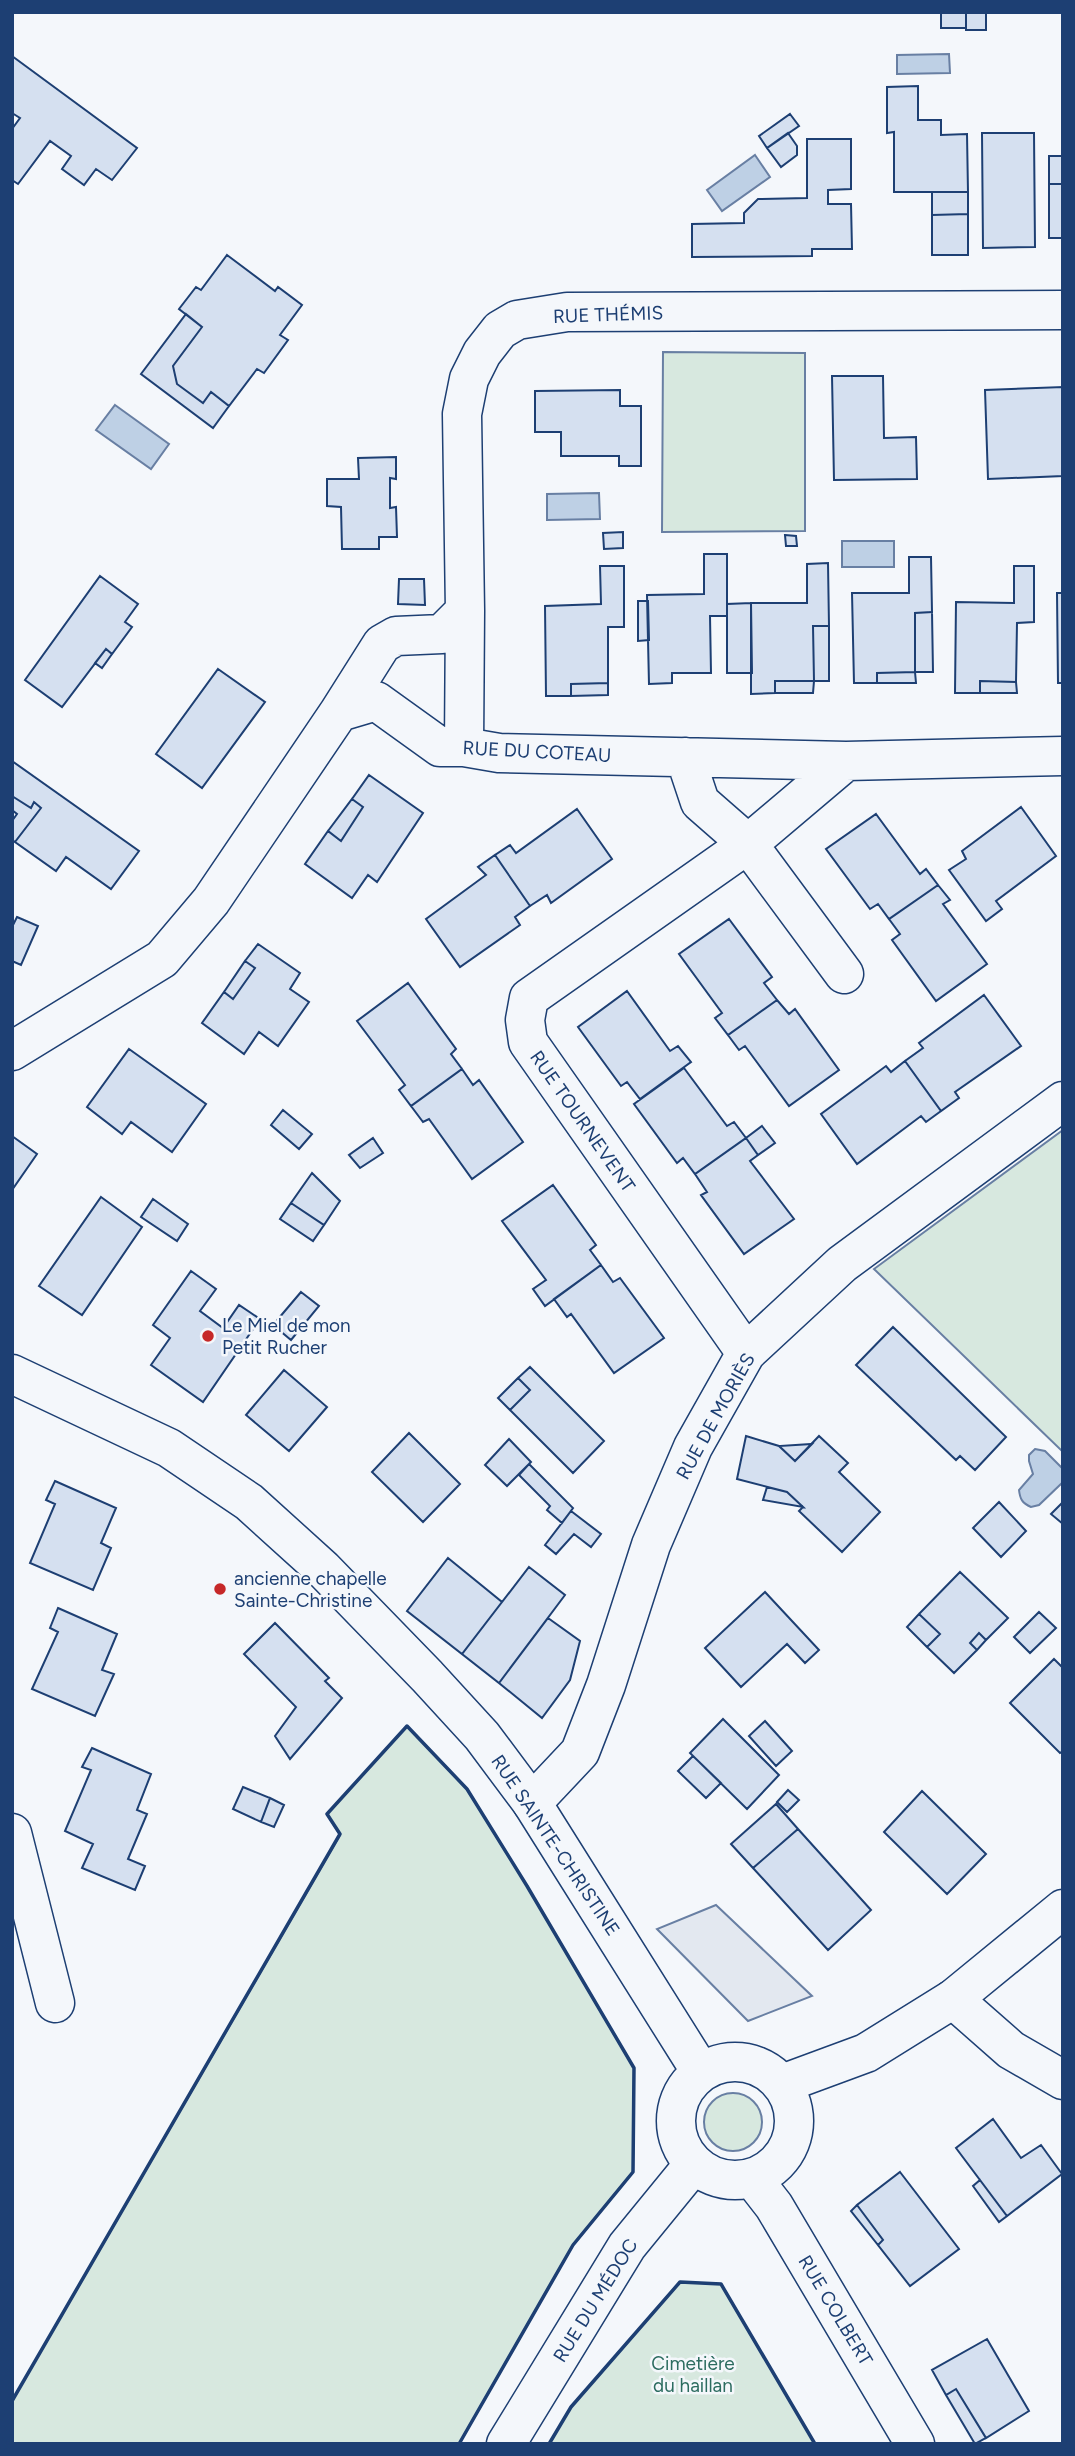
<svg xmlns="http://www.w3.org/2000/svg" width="1075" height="2456" viewBox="0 0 1075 2456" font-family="Figtree,sans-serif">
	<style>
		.green { fill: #d7e8df; stroke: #687fa3; stroke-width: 2 }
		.parking { fill: #e3e8f0; stroke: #687fa3; stroke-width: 2 }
		.water { fill: #bed0e5; stroke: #687fa3; stroke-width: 2 }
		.building { fill: #d5e0f0; stroke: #1d3f73; stroke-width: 2 }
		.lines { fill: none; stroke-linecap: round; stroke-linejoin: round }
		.street-casing { stroke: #1d3f73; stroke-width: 41 }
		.secondary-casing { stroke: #1d3f73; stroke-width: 41 }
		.street { stroke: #f4f7fb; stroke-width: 38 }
		.secondary { stroke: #f4f7fb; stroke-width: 38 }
		.wall { stroke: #1d3f73; stroke-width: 3.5 }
		.poi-dot { fill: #c62828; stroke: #f4f7fb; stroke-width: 2.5 }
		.labels { text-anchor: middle; stroke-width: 5; stroke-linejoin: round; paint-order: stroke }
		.street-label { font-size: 19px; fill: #1d3f73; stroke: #f4f7fb }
		.poi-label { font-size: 19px; fill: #1d3f73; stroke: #f4f7fb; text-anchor: start }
		.park-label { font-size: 19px; fill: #2c6c60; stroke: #f4f7fb }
	</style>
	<rect width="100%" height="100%" fill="#f4f7fb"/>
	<path class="green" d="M663,352L805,353V531L662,532Z
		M1063,1130V1452L874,1269Z
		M407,1726L467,1789L527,1886L634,2068L633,2172L573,2245L459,2444H12V2401L340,1835L327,1814Z
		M704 2122a29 29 0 1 1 58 0a29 29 0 1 1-58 0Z
		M680,2282L721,2284L815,2444H549L571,2407Z"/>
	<path class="parking" d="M716,1905L812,1996L748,2021L657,1929Z"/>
	<path class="water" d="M949,54L950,73L897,74V55Z
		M755,155L770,177L722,211L707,190Z
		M115,405L169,444L151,469L96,430Z
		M599,493L600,519L547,520V494Z
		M842,541H894V567H842Z
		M1035,1449L1045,1451L1063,1469V1482L1039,1505L1031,1507C1022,1503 1020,1499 1019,1490L1033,1474L1029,1461V1455Z"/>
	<path class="building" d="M941,12H966V28H941Z
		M966,12H986V30H966Z
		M12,56L137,148L112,180L96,169L84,185L62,169L71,156L50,141L18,184L12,180V129L20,118L12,113Z
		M918,86V120H941V135L967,134L968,192H894V132L887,133V87Z
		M790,114L799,126L767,148L759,136Z
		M788,133L797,146V155L781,167L767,148Z
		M982,133H1034L1035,247L983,248Z
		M807,139H851V189L828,190V204H851L852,249H812V256L692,257V224L744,223V213L758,199L807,198Z
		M1049,156H1063V184H1049Z
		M1049,184H1063V238H1049Z
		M932,192H968V214L932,215Z
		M968,214V255H932V215Z
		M227,255L275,291L278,287L302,305L280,335L288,340L264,373L257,369L229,406L211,392L203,403L177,384L173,366L202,327L179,309L196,287L201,290Z
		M186,314L202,327L173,366L177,384L203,403L211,392L229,406L213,428L141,374Z
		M832,376H883L884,438L916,437L917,479L834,480Z
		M1063,387V476L988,479L985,390Z
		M620,390V406H641V466H619V456H561V432H535V391Z
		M396,457V479L390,478V508L396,507L397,537H379V549H342L341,507L327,506V479H359L358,458Z
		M623,532V548L604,549L603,533Z
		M785,535L796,536L797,546H786Z
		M704,554H727V616H710L711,673H672V683L649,684L647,595L704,594Z
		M909,557H931L932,612L915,613V672L877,673V683H854L852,593H909Z
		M828,563L829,626H813L814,681H775V693L751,694V603H807V564Z
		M600,566H624V627H608V683L571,684V696H546L545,606L601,604Z
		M1014,566H1034V622L1017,623L1016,682L980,681V693H955L956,602L1014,603Z
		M100,576L138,604L125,622L132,627L112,654L106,649L62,707L25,680Z
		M399,579H424L425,605L398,604Z
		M1057,593H1063V683H1058Z
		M638,601H648L649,640L638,641Z
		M751,603L752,673H727V604Z
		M932,612L933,672H915V613Z
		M813,626H829V681H814Z
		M106,649L112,654L102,668L95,663Z
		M218,669L265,702L202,788L156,754Z
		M915,672L916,683H877V673Z
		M775,681H814L813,693H775Z
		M980,681L1016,682L1017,693H980Z
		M608,683V695L571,696V684Z
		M12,761L139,851L111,889L66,857L56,871L15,842L41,808L34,802L31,808L12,796Z
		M369,775L423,813L377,882L368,875L352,898L305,864L328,831L341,841L363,807L352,799Z
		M12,796L31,808L34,802L41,808L15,842L12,840V821L17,814L12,810Z
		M352,799L363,807L341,841L328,831Z
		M1021,807L1056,856L996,901L1002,909L986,921L949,870L966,859L962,851Z
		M577,809L612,859L551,903L547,895L530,906L495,855L510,845L516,853Z
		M876,814L920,874L926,869L938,885L889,919L878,904L870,909L826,849Z
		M495,855L530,906L515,917L520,925L460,967L426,919L486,875L478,867Z
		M938,885L950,900L943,904L987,964L936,1001L892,940L900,934L889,919Z
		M17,917L38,926L21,965L12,961V927Z
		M729,919L772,977L764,983L777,1000L728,1035L715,1018L722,1013L679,954Z
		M258,944L300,973L290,989L309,1002L278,1046L259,1032L244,1054L202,1023L224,992L233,999L255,968L245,961Z
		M245,961L255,968L233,999L224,992Z
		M408,983L456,1049L451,1054L462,1069L411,1106L399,1090L405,1085L357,1021Z
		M627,991L670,1051L678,1046L691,1062L640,1099L627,1082L621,1086L578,1027Z
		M984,995L1021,1046L955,1092L959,1098L941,1111L905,1061L923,1048L919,1043Z
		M777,1000L789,1014L795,1009L839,1070L789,1106L745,1046L739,1050L728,1035Z
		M129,1049L206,1104L172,1152L131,1122L122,1134L87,1107Z
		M905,1061L941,1111L926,1122L921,1116L857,1164L821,1114L886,1066L891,1072Z
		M684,1068L727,1126L734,1122L746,1138L695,1174L683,1158L677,1163L634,1104Z
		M462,1069L473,1085L479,1080L523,1142L472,1179L429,1119L423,1122L411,1106Z
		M283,1110L312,1134L299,1149L271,1125Z
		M762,1126L775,1143L758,1155L746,1138Z
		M12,1136L37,1154L12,1190Z
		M373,1138L383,1153L360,1168L349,1155Z
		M746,1138L758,1155L750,1161L794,1219L744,1254L701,1195L707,1192L695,1174Z
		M312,1173L340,1201L324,1225L291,1203Z
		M553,1185L596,1245L590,1250L601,1265L545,1306L533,1289L546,1280L502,1221Z
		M101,1197L142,1227L82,1315L39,1286Z
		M153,1199L188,1224L177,1241L141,1217Z
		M291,1203L324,1225L313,1241L280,1219Z
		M601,1265L613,1282L620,1278L664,1338L614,1373L571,1314L567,1317L554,1299Z
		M191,1271L216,1289L200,1311L223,1328L239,1305L260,1319L203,1402L151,1365L170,1338L153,1325Z
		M301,1292L319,1306L291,1340L273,1325Z
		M893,1327L1006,1437L975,1470L960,1456L956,1460L856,1365Z
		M530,1367L604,1441L573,1473L510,1410L530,1390L518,1378Z
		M284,1370L327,1407L289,1451L246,1415Z
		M518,1378L530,1390L510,1410L498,1398Z
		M409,1433L460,1484L423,1522L372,1472Z
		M746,1436L779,1446L795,1461L819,1436L848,1463L839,1472L880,1512L842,1552L799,1511L803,1507L787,1492L737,1479Z
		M509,1439L531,1462L507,1486L485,1465Z
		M812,1444L795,1461L779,1446Z
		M529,1464L573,1508L562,1523L547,1510L550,1506L519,1475Z
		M55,1481L116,1508L101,1543L111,1548L93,1590L30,1563L55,1504L46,1500Z
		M767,1487L787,1492L803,1507L763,1500Z
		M999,1502L1026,1531L1001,1557L973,1528Z
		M1063,1502V1524L1051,1514Z
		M571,1511L601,1534L591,1547L574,1534L556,1554L545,1545Z
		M448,1558L502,1602L462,1654L407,1611Z
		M529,1567L565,1595L499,1683L462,1654Z
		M960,1572L1008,1618L986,1640L979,1633L970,1643L977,1650L954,1673L927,1647L940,1634L919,1614Z
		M765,1592L819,1650L805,1663L787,1644L741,1687L705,1648Z
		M58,1608L117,1634L102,1670L114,1674L95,1716L32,1689L58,1632L50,1628Z
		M1039,1612L1056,1628L1030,1653L1014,1637Z
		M919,1614L940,1634L927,1647L907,1627Z
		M548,1618L580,1641L570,1680L542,1718L499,1683Z
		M275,1623L329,1678L325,1681L342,1698L290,1759L275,1736L296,1707L244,1654Z
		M979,1633L986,1640L977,1650L970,1643Z
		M1054,1659L1063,1668V1751L1060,1753L1010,1703Z
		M723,1719L779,1775L747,1809L690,1753Z
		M765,1721L792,1751L776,1766L749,1736Z
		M92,1748L151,1774L137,1810L147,1814L128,1859L145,1866L135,1890L82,1868L93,1844L65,1831L91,1770L82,1767Z
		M693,1756L721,1783L706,1798L678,1771Z
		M243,1787L270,1798L261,1822L233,1809Z
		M788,1790L799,1800L787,1812L777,1802Z
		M922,1791L986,1854L947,1894L884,1832Z
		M270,1798L284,1805L274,1827L261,1822Z
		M776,1804L798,1829L753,1868L731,1844Z
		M798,1829L871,1910L828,1950L753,1868Z
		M993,2119L1021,2158L1041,2145L1062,2174L1007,2216L956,2148Z
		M900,2172L959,2249L910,2286L878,2245L883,2240L857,2205Z
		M980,2180L1007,2216L999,2222L973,2186Z
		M857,2205L883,2240L878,2245L851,2211Z
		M987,2339L1029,2411L986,2438L956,2389L946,2395L932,2370Z
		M956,2389L986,2438L975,2444L946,2395Z"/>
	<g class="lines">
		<g class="street-casing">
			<path id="street" d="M339,712L382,644L396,636L442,634L465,611
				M464,747L465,611L462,414L469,379L482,353L500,330L517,320L567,312L1063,310
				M685,757L700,802L748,844L529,998L525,1020L528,1042L746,1353
				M844,974L748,844L846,761
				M12,1051L162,959L211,901L339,712L376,701L440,747H464L499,753L846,761L1063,756
				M532,1803L580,1752L606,1685L651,1545L693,1447L746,1353L842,1264L1063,1101
				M12,1833L55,2003
				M953,1999L1011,2050L1063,2080
				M506,2444L627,2246L694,2164"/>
		</g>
		<g class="secondary-casing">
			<path id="secondary" d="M12,1374L169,1448L249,1502L323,1569L427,1676L482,1736L532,1803L701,2072
				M676 2121a59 59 0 1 1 118 0a59 59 0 1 1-118 0Z
				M782,2084L866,2053L953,1999L1063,1909
				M753,2179L774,2206L915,2444"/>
		</g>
		<use href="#street" class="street"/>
		<use href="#secondary" class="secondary"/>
		<path class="wall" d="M12,2401L340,1834L327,1814L407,1726L467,1789L527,1886L634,2068L633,2172L573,2245L459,2444
			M549,2444L571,2407L680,2282L721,2284L815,2444"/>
	</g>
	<g class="poi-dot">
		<circle cx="208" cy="1336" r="7"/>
		<circle cx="220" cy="1589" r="7"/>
	</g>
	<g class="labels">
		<g class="street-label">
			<text transform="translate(608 314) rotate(-2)" y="7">RUE THÉMIS</text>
			<text transform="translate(537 751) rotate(3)" y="7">RUE DU COTEAU</text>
			<text transform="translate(583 1121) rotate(55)" y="7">RUE TOURNEVENT</text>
			<text transform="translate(715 1416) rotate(-61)" y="7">RUE DE MORIÈS</text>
			<text transform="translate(556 1845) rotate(56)" y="7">RUE SAINTE-CHRISTINE</text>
			<text transform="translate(595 2300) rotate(-58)" y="7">RUE DU MÉDOC</text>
			<text transform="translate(836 2310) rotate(59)" y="7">RUE COLBERT</text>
		</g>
		<g class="poi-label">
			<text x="222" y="1332">Le Miel de mon<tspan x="222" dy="22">Petit Rucher</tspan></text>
			<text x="234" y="1585">ancienne chapelle<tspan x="234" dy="22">Sainte-Christine</tspan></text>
		</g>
		<g class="park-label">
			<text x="693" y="2370">Cimetière<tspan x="693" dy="22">du haillan</tspan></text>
		</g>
	</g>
	<rect width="1075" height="2456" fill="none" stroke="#1d3f73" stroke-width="28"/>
</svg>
